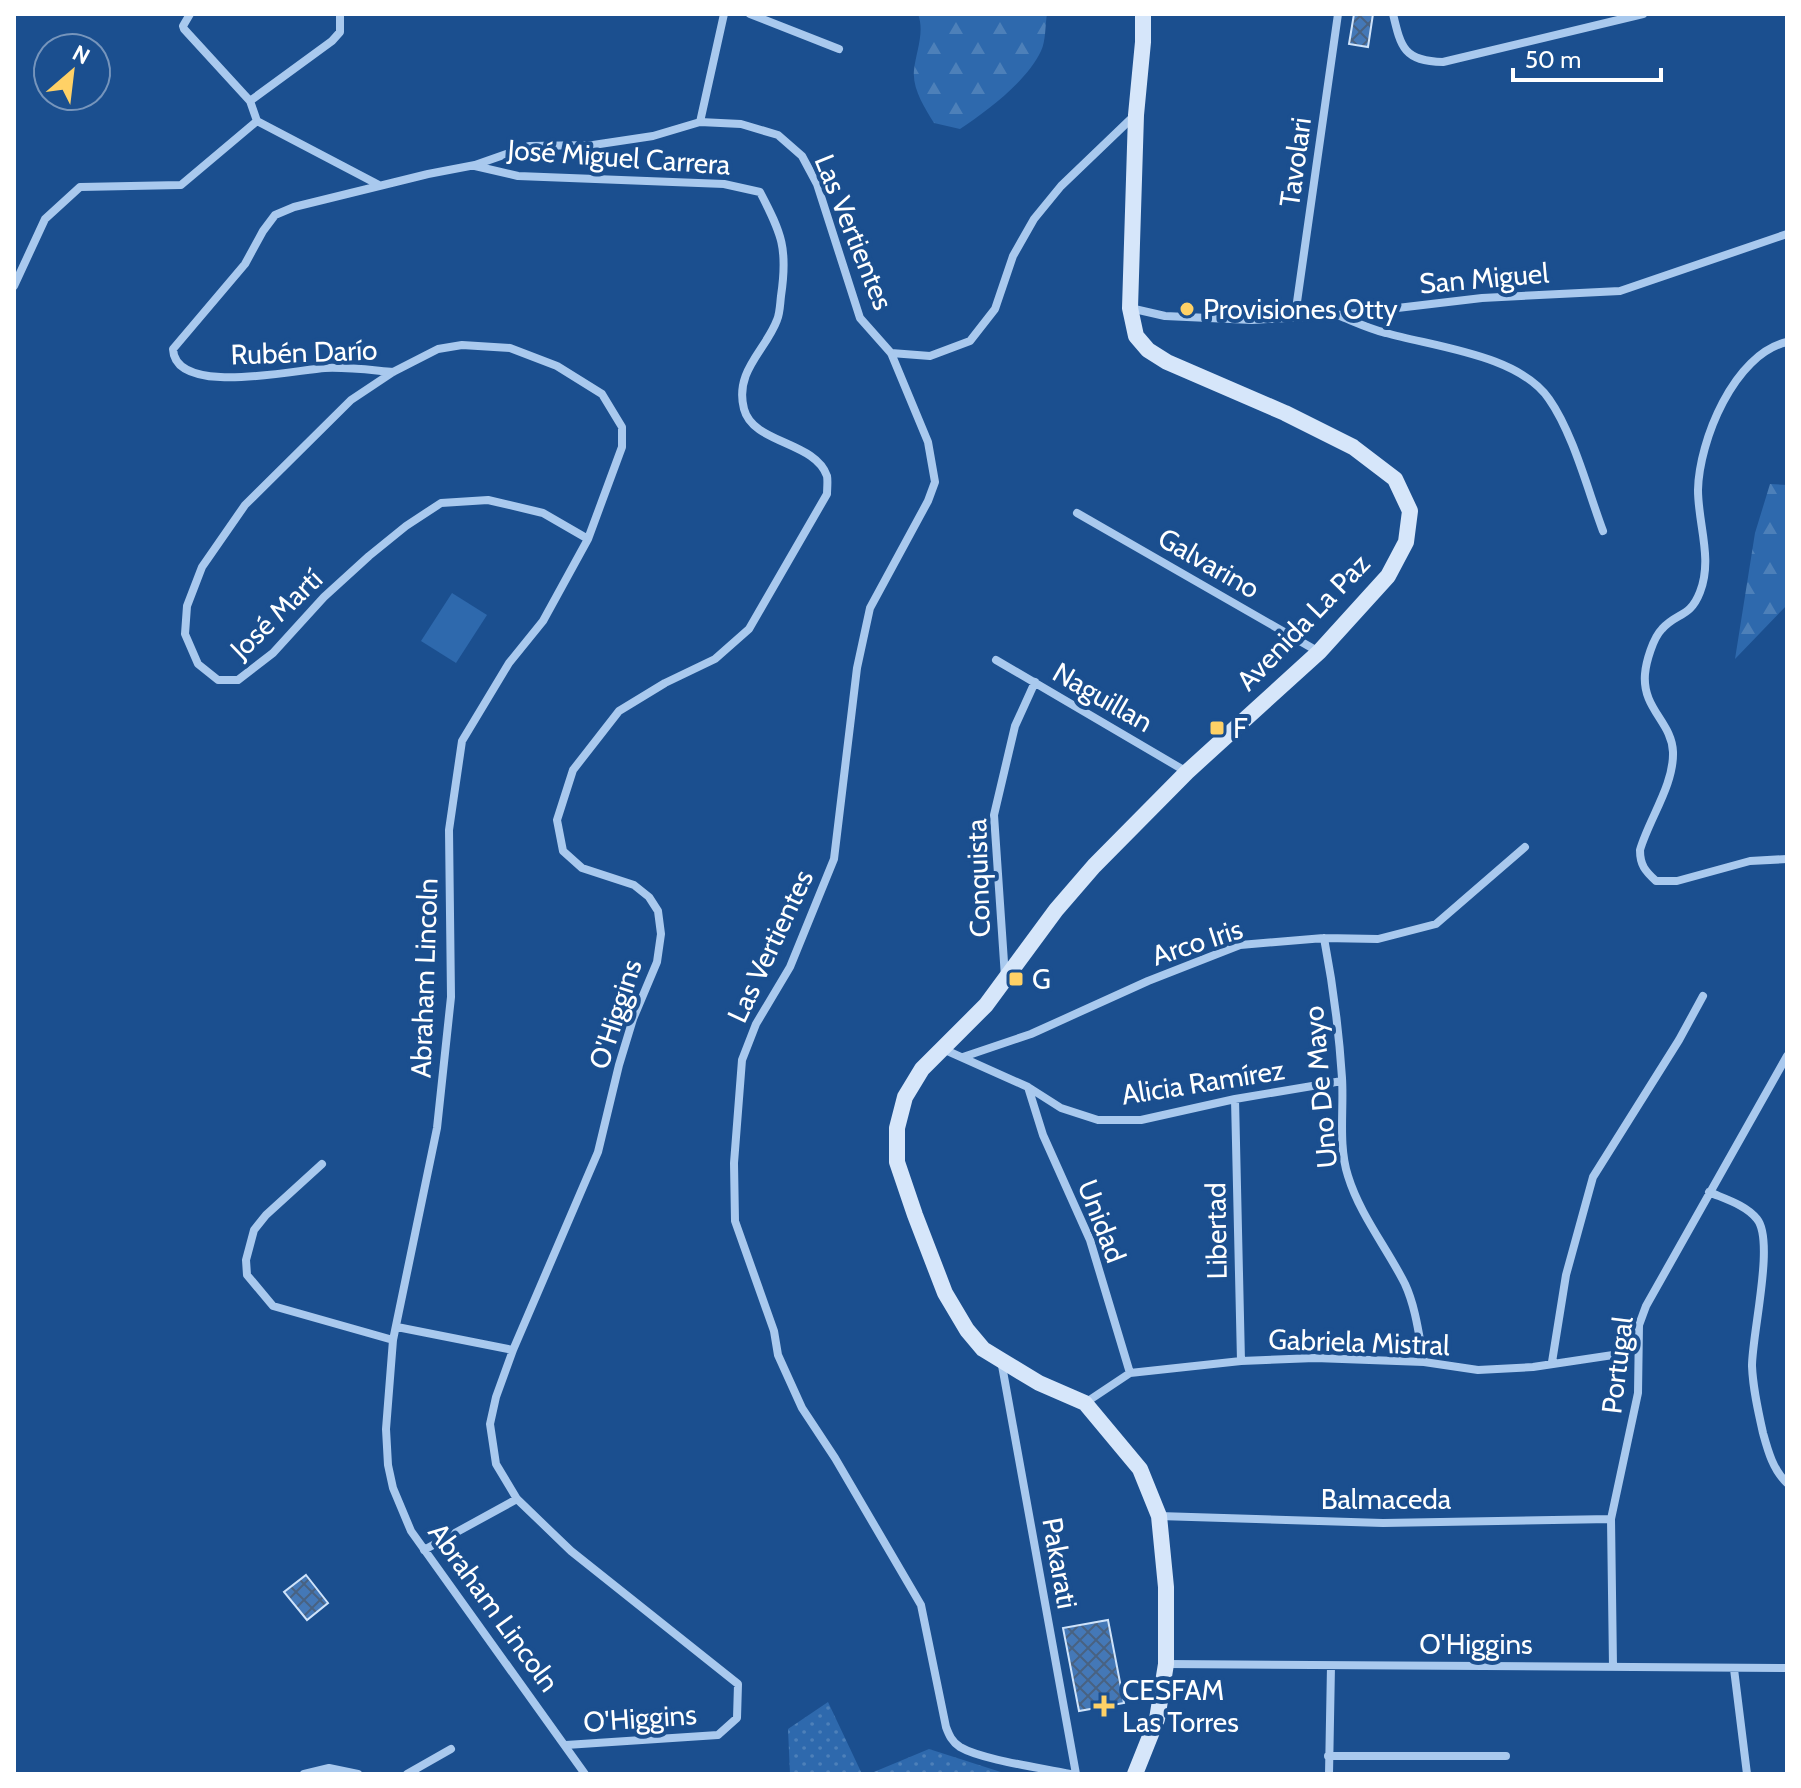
<svg xmlns="http://www.w3.org/2000/svg" width="1801" height="1788" viewBox="0 0 1801 1788" font-family="Cabin,sans-serif">
	<style>
		.green { fill: url(#green-dots) }
		.forest { fill: url(#forest-firs) }
		.pitch { fill: #2e69ad }
		.building { fill: url(#building-cross-hatch); stroke: #cfe3fa; stroke-width: 2 }
		.lines { fill: none; stroke-linecap: round; stroke-linejoin: round }
		.street { stroke: #a9c9ee; stroke-width: 8 }
		.secondary { stroke: #d6e6fa; stroke-width: 16 }
		.poi-dot { fill: #ffd166; stroke: #1b4f8f; stroke-width: 3 }
		.labels { text-anchor: middle; stroke-width: 8; stroke-linejoin: round; paint-order: stroke }
		.street-label { font-size: 28px; fill: #fff; stroke: #1b4f8f }
		.poi-label { font-size: 28px; fill: #fff; stroke: #1b4f8f; text-anchor: start }
	</style>
	<defs>
		<pattern id="green-dots" width="8" height="8" patternUnits="userSpaceOnUse" patternTransform="scale(2)"><rect width="8" height="8" fill="#2e69ad"/><path d="M2 2h.1M6 6h.1" fill="none" stroke="#4d80b9" stroke-width="1.8" stroke-linecap="round"/></pattern>
		<pattern id="forest-firs" width="22" height="20" patternUnits="userSpaceOnUse" patternTransform="scale(2)"><rect width="22" height="20" fill="#2e69ad"/><path d="M5 1l3.5 6h-7zM16 11l3.5 6h-7z" fill="#4d80b9"/></pattern>
		<pattern id="building-cross-hatch" width="8" height="8" patternUnits="userSpaceOnUse" patternTransform="scale(2)"><rect width="8" height="8" fill="#4478b7"/><path d="M0 0l8 8M0 8l8-8" fill="none" stroke="#486282"/></pattern>
	</defs>
	<rect width="100%" height="100%" fill="#1b4f8f"/>
	<path class="green" d="M828,1702L862,1774H790L788,1729Z
		M929,1749L1007,1774H869Z"/>
	<path class="forest" d="M918,14H1047C1045,25 1046,41 1041,51C1027,81 987,111 960,129L934,123C925,108 912,89 914,70C916,52 925,32 918,14Z
		M1770,484L1787,485V605L1735,659L1755,533Z"/>
	<path class="pitch" d="M452,593L487,615L456,663L421,641Z"/>
	<path class="building" d="M1354,14H1373L1368,47L1349,44Z
		M306,1575L328,1603L307,1620L284,1592Z
		M1108,1620L1124,1703L1079,1711L1063,1628Z"/>
	<g class="lines">
		<path class="street" d="M190,14L183,26L184,29L250,101L257,121L379,185
			M750,14L839,49
			M1393,14C1401,48 1404,61 1443,62L1643,14
			M250,101L332,41L340,32V14
			M700,122L724,14
			M475,166L518,176L724,184L760,192C782,234 788,249 781,296C780,304 780,313 777,320C766,350 734,371 744,409C753,444 815,441 827,476C828,481 827,489 827,494L749,629L715,659L665,683L619,711L573,770L557,820L563,851L582,868L634,885L649,897L658,911L661,934L657,962L633,1019L619,1065L598,1152L513,1350L496,1397L490,1424L496,1464L517,1499L571,1551L738,1684L737,1718L718,1735L566,1745
			M14,286L45,219L80,187L181,185L257,121
			M1130,308L1165,316L1252,320L1338,315L1482,298L1620,291L1787,234
			M1295,316L1338,14
			M1340,316C1355,322 1370,329 1386,333C1435,347 1519,355 1549,399C1573,433 1588,491 1603,531
			M1787,342C1734,354 1699,441 1698,490C1698,524 1713,559 1700,592C1690,618 1677,612 1662,629C1653,638 1646,662 1645,674C1642,709 1672,722 1673,752C1674,785 1649,819 1640,850C1640,865 1645,871 1656,881H1677L1750,861L1787,859
			M891,353L930,356L970,341L995,309L1013,256L1034,219L1061,186L1135,115
			M393,372C370,370 347,367 325,368C294,370 175,397 173,349L245,264L263,231L275,215L294,207L428,174L475,165L529,146L593,145L653,136L700,122L741,124L778,135L802,156L817,184L860,318L891,353L928,442L935,482L928,501L870,608L857,668L834,859L790,967L756,1024L742,1060L734,1163L735,1221L774,1331L778,1355L802,1408L835,1458L921,1605L946,1727C949,1735 952,1742 960,1747C982,1760 1043,1768 1070,1774
			M1077,513L1319,652
			M996,660L1187,772
			M1324,938C1333,985 1339,1031 1342,1078C1344,1110 1338,1145 1348,1176C1360,1215 1387,1248 1405,1284C1416,1308 1419,1336 1424,1362
			M1005,977L994,815L1015,726L1035,682
			M943,1049L1028,1087L1061,1108L1098,1120H1141L1235,1099L1342,1081
			M963,1057L1031,1034L1148,981L1240,945L1324,938L1378,939L1436,924L1525,847
			M1028,1087L1043,1135L1090,1240L1130,1373
			M1235,1099L1241,1361
			M322,1164L266,1215L254,1230L246,1260L247,1275L273,1306L393,1340
			M1709,1192C1725,1199 1746,1205 1757,1219C1775,1241 1752,1334 1752,1366C1753,1389 1758,1411 1763,1433C1768,1451 1773,1470 1787,1483
			M397,1327L513,1350
			M1001,1360L1076,1774
			M1552,1362L1566,1275L1593,1177L1679,1040L1703,996
			M1085,1403L1130,1373L1241,1361L1315,1358L1424,1362L1478,1370L1533,1367L1613,1355L1638,1345
			M1159,1516L1383,1523L1611,1519
			M424,1550L517,1499
			M1166,1664L1787,1668
			M1613,1666L1611,1519L1638,1393L1639,1325L1646,1306L1787,1056
			M1734,1669L1747,1774
			M1328,1756H1506
			M304,1774L329,1768L358,1774
			M407,1774L451,1749
			M585,1774L411,1531L393,1488L388,1465L386,1429L393,1340L437,1128L451,997L449,830L462,741L509,663L543,621L588,539L622,447V427L602,394L557,366L510,348L462,345L438,349L393,372L351,400L245,505L202,567L187,606L185,634L198,664L218,680H238L273,653L324,597L369,556L406,526L441,503L488,500L543,513L588,539
			M1329,1774L1331,1666"/>
		<path class="secondary" d="M1135,1774L1157,1719L1166,1664V1587L1159,1516L1140,1469L1085,1403L1039,1383L1001,1360L983,1349L967,1330L945,1293L915,1215L897,1162V1128L905,1097L922,1069L986,1005L1056,910L1094,866L1187,772L1319,652L1388,576L1406,542L1410,511L1395,479L1353,447L1285,413L1167,362L1148,350L1136,336L1130,308L1136,115L1143,42V14"/>
	</g>
	<g class="poi-dot">
		<circle cx="1187" cy="309" r="8"/>
		<rect x="1209" y="720" width="16" height="16" rx="4"/>
		<rect x="1008" y="971" width="16" height="16" rx="4"/>
		<path d="M1100 1694h8v8h8v8h-8v8h-8v-8h-8v-8h8z"/>
	</g>
	<g class="labels">
		<g class="street-label">
			<text transform="translate(619 157) rotate(4)" y="10">José Miguel Carrera</text>
			<text transform="translate(1295 162) rotate(-82)" y="10">Tavolari</text>
			<text transform="translate(854 232) rotate(68)" y="10">Las Vertientes</text>
			<text transform="translate(1484 278) rotate(-5)" y="10">San Miguel</text>
			<text transform="translate(304 352) rotate(-2)" y="10">Rubén Darío</text>
			<text transform="translate(1209 563) rotate(30)" y="10">Galvarino</text>
			<text transform="translate(276 614) rotate(-44)" y="10">José Martí</text>
			<text transform="translate(1303 622) rotate(-46)" y="10">Avenida La Paz</text>
			<text transform="translate(1103 697) rotate(30)" y="10">Naguillan</text>
			<text transform="translate(978 878) rotate(-92)" y="10">Conquista</text>
			<text transform="translate(1197 942) rotate(-18)" y="10">Arco Iris</text>
			<text transform="translate(770 946) rotate(-65)" y="10">Las Vertientes</text>
			<text transform="translate(424 978) rotate(-88)" y="10">Abraham Lincoln</text>
			<text transform="translate(615 1014) rotate(-72)" y="10">O'Higgins</text>
			<text transform="translate(1203 1082) rotate(-9)" y="10">Alicia Ramírez</text>
			<text transform="translate(1320 1087) rotate(-95)" y="10">Uno De Mayo</text>
			<text transform="translate(1102 1221) rotate(69)" y="10">Unidad</text>
			<text transform="translate(1216 1231) rotate(-91)" y="10">Libertad</text>
			<text transform="translate(1359 1342) rotate(2)" y="10">Gabriela Mistral</text>
			<text transform="translate(1617 1365) rotate(-83)" y="10">Portugal</text>
			<text x="1386" y="1509">Balmaceda</text>
			<text transform="translate(1060 1563) rotate(80)" y="10">Pakarati</text>
			<text transform="translate(494 1607) rotate(54)" y="10">Abraham Lincoln</text>
			<text x="1476" y="1654">O'Higgins</text>
			<text transform="translate(640 1718) rotate(-4)" y="10">O'Higgins</text>
		</g>
		<g class="poi-label">
			<text x="1203" y="319">Provisiones Otty</text>
			<text x="1233" y="738">F</text>
			<text x="1032" y="989">G</text>
			<text x="1122" y="1700">CESFAM<tspan x="1122" dy="32">Las Torres</tspan></text>
		</g>
	</g>
	<rect width="1801" height="1788" fill="none" stroke="#ffffff" stroke-width="32"/>
	<g transform="translate(72 72) rotate(28)"><circle r="38" fill="#1b4f8f" stroke="#7695bc" stroke-width="2"/>
	<path d="M0-6L14 30L0 20L-14 30Z" fill="#ffd166"/>
	<text y="-12" font-size="22" font-weight="bold" text-anchor="middle" fill="#ffffff">N</text>
	</g>
	<path d="M1513 68v12h148v-12" fill="none" stroke="#ffffff" stroke-width="4"/>
	<text x="1525" y="68" font-size="24" fill="#ffffff" stroke="#1b4f8f" stroke-width="6" paint-order="stroke">50 m</text>
</svg>
